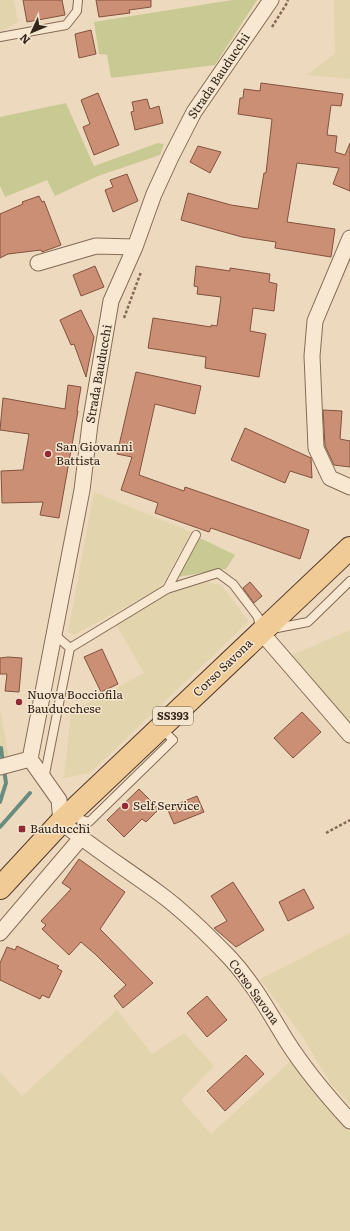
<svg xmlns="http://www.w3.org/2000/svg" width="350" height="1231" viewBox="0 0 350 1231" font-family="Literata,serif">
	<style>
		.farmland { fill: #e2d4ac }
		.green { fill: #c9ca93 }
		.lines { fill: none; stroke-linecap: round; stroke-linejoin: round }
		.stream { stroke: #698c80; stroke-width: 4 }
		.building { fill: #cb8f75; stroke: #83523e }
		.lane-casing { stroke: #856b57; stroke-width: 10 }
		.street-casing { stroke: #856b57; stroke-width: 17 }
		.primary-casing { stroke: #523a2c; stroke-width: 24 }
		.path { stroke: #856b57; stroke-width: 2.5; stroke-dasharray: 3 2; stroke-linecap: butt }
		.lane { stroke: #f8e8d1; stroke-width: 8 }
		.street { stroke: #f8e8d1; stroke-width: 15 }
		.primary { stroke: #f0cb96; stroke-width: 22 }
		.poi-dot { fill: #932934; stroke: #f4e5ce; stroke-width: 1.5 }
		.labels { text-anchor: middle; stroke-width: 3; stroke-linejoin: round; paint-order: stroke }
		.shield { fill: #f4e5ce; stroke: #6e5f51; stroke-width: 1 }
		.shield-label { font-size: 11px; font-weight: bold; fill: #34251c }
		.street-label { font-size: 12px; fill: #34251c; stroke: #f4e5ce }
		.poi-label { font-size: 12px; fill: #34251c; stroke: #f4e5ce; text-anchor: start }
	</style>
	<rect width="100%" height="100%" fill="#eddabe"/>
	<path class="farmland" d="M0,0H14L18,22L0,32Z
		M334,0H350V79L306,75L335,54Z
		M94,492L191,532L167,577L157,590L74,635L68,632Z
		M201,581L221,585L249,621L90,773L64,778L71,712L144,673L116,624L166,594Z
		M350,630V723L292,655Z
		M0,708L9,759L0,761Z
		M350,933V1105L331,1084L302,1036L260,979Z
		M117,1010L152,1054L184,1033L214,1066L181,1100L211,1134L293,1059L326,1103L350,1128V1231H0V1072L22,1096Z"/>
	<path class="green" d="M232,0H257L215,65L111,78L107,55L99,54L94,22Z
		M66,103L94,166L158,143L164,144L160,155L98,176L55,196L47,180L5,197L0,186V117Z
		M200,538L235,555L226,569L178,577Z"/>
	<g class="lines">
		<path class="stream" d="M1,748L3,763
			M0,802L6,783L4,769
			M0,827L30,793"/>
	</g>
	<path class="building" d="M23,0H62L65,15L27,22Z
		M96,0H151V7L129,10L130,13L99,17Z
		M91,30L96,54L79,58L75,34Z
		M261,83L343,94L341,106L331,105L327,135L337,136L335,152L345,155L350,143V191L333,184L339,168L297,163L287,222L335,229L331,257L275,248L276,242L242,237L181,220L188,193L231,205L258,209L264,173H266L272,119L238,114L240,98H243L244,89L260,91Z
		M98,93L119,145L94,155L83,127L90,124L81,100Z
		M147,99L150,109L159,106L163,123L135,130L131,112L134,111L132,102Z
		M198,146L221,152L210,173L190,162Z
		M127,174L138,201L113,212L105,190L113,187L110,180Z
		M39,196L42,202L44,201L61,245L42,252L41,250L8,254L0,258V214L23,204L22,202Z
		M95,266L104,287L81,296L73,275Z
		M196,266L230,271V268L270,274L269,282L277,284L274,311L253,308L250,331L266,334L259,377L205,368L206,357L148,348L153,318L211,327V325L217,326L221,297L197,294L198,287L194,286Z
		M81,310L94,337L86,377L74,344L71,345L60,320Z
		M136,372L201,386L195,414L155,404L139,475L184,491L185,487L309,530L300,559L211,528L209,532L155,513L158,503L121,490L132,457L117,454Z
		M68,385L81,387L77,411H78L59,518L40,515L43,502L2,503L1,471L23,470L29,434L0,430L3,398L65,409Z
		M323,410L342,411L340,439L350,441V467L334,465L325,446Z
		M245,428L311,458L312,478L290,471L285,483L231,460Z
		M250,582L262,596L254,603L243,588Z
		M102,649L118,684L101,692L84,657Z
		M8,657L22,658L19,692L5,691L7,674H0V658Z
		M302,712L321,732L293,758L274,738Z
		M139,789L159,809L146,822L142,819L124,837L107,820Z
		M197,796L204,812L174,824L167,808Z
		M79,859L125,892L100,929L153,983L123,1008L114,996L126,985L95,954L81,942L69,955L42,929L46,925L41,921L71,889L62,883Z
		M233,882L264,930L236,947L214,928L227,921L211,896Z
		M304,889L314,908L288,921L279,902Z
		M17,946L59,966L57,968L62,971L49,998L42,995L40,999L0,980V963L7,947L15,950Z
		M207,996L227,1020L207,1037L187,1013Z
		M246,1055L264,1074L225,1111L207,1091Z"/>
	<g class="lines">
		<g class="lane-casing">
			<path id="lane" d="M0,37L66,25L77,11L78,0
				M167,589L196,535
				M272,629L308,622L350,581
				M54,634L70,648
				M44,779L70,648L167,589L218,573L233,584L258,617L260,630
				M70,816L89,822L173,740L161,728"/>
		</g>
		<g class="street-casing">
			<path id="street" d="M271,0L194,112L171,157L154,194L135,247L111,301L90,424L82,490L30,759L59,800L61,822C92,847 126,869 159,893C185,912 208,935 230,958C254,984 270,1014 288,1043C306,1071 328,1097 350,1121
				M350,238L315,321L312,356L316,448L330,478L350,487
				M38,263L96,246L135,247
				M261,632L350,735
				M0,767L30,759
				M0,933L81,838"/>
		</g>
		<g class="primary-casing">
			<path id="primary" d="M0,888L61,822L350,548"/>
		</g>
		<path class="path" d="M272,27L287,3L288,0
			M124,318L141,272
			M326,833L350,820"/>
		<use href="#lane" class="lane"/>
		<use href="#street" class="street"/>
		<use href="#primary" class="primary"/>
	</g>
	<g class="poi-dot">
		<circle cx="48" cy="454" r="4"/>
		<circle cx="19" cy="702" r="4"/>
		<circle cx="125" cy="806" r="4"/>
		<rect x="18" y="825" width="8" height="8" rx="2"/>
	</g>
	<g class="labels">
		<rect class="shield" x="153" y="707" width="40" height="18" rx="3"/>
		<g class="shield-label">
			<text x="173" y="720">SS393</text>
		</g>
		<g class="street-label">
			<text transform="translate(219 76) rotate(-56)" y="4">Strada Bauducchi</text>
			<text transform="translate(99 374) rotate(-80)" y="4">Strada Bauducchi</text>
			<text transform="translate(223 668) rotate(-44)" y="4">Corso Savona</text>
			<text transform="translate(254 992) rotate(54)" y="4">Corso Savona</text>
		</g>
		<g class="poi-label">
			<text x="56" y="451">San Giovanni<tspan x="56" dy="14">Battista</tspan></text>
			<text x="27" y="699">Nuova Bocciofila<tspan x="27" dy="14">Bauducchese</tspan></text>
			<text x="133" y="810">Self Service</text>
			<text x="30" y="833">Bauducchi</text>
		</g>
	</g>
	<g transform="translate(32 32) rotate(226)" stroke="#f4e5ce" stroke-width="3" paint-order="stroke">
	<path d="M0-3L7 15L0 10L-7 15Z" fill="#34251c"/>
	<text y="-6" font-size="11" font-weight="bold" text-anchor="middle" fill="#34251c">N</text>
	</g>
</svg>
